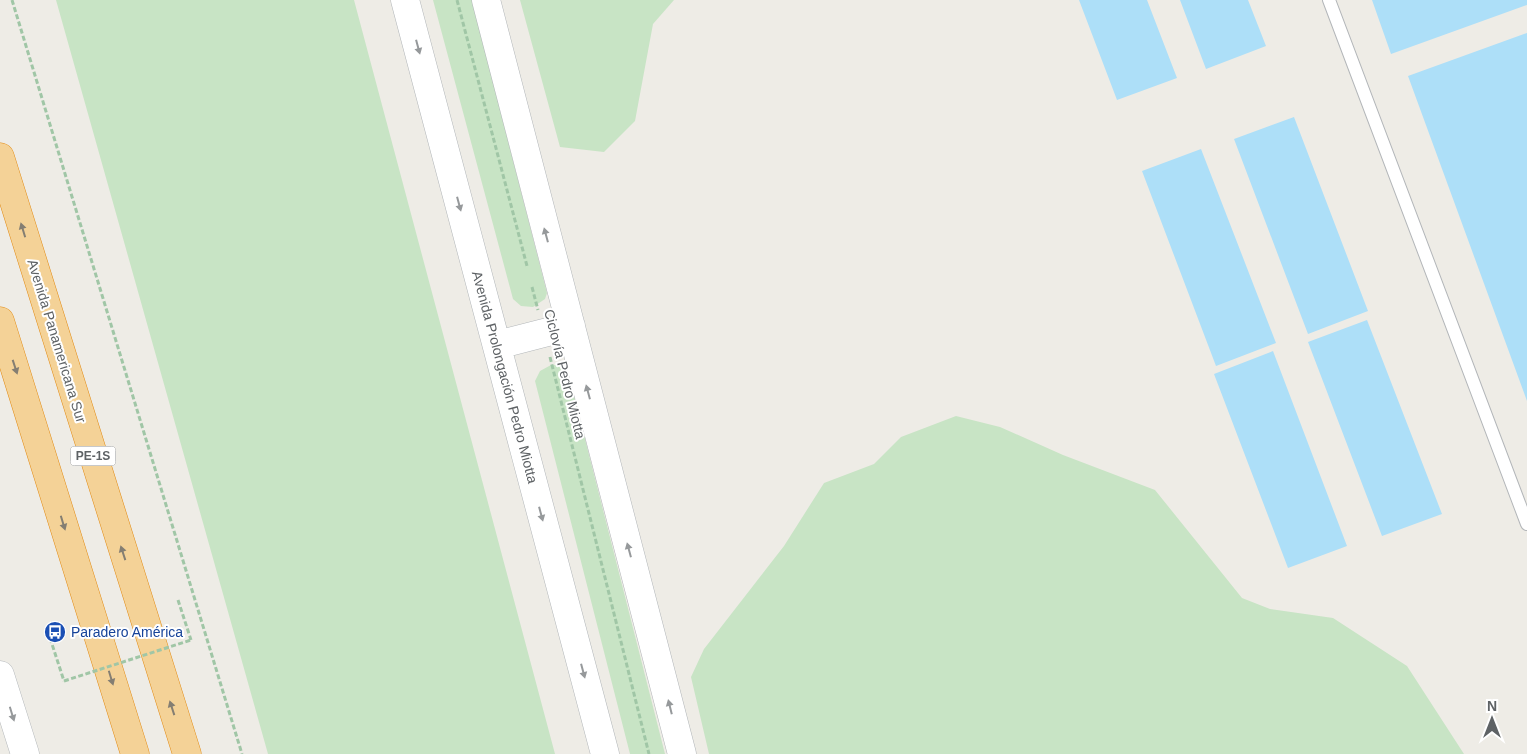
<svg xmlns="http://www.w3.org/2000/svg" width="1527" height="754" viewBox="0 0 1527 754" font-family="Arial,sans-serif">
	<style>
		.green { fill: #c8e4c5 }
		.water { fill: #addff8 }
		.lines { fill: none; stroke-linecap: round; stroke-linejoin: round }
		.service-casing { stroke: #b3b6b9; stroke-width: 14 }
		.secondary-casing { stroke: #b2b6b9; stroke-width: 29 }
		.motorway-casing { stroke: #e18a14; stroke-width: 29 }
		.path { stroke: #a0c6a6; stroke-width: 3; stroke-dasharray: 5 2.5; stroke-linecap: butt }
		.service { stroke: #fff; stroke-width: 12 }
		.secondary { stroke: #fff; stroke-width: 28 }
		.motorway { stroke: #f4d297; stroke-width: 28 }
		.path-bridge { stroke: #a0c6a6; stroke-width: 3; stroke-dasharray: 5 2.5; stroke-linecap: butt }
		.oneway { fill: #96999b }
		.oneway2 { fill: #847e72 }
		.labels { text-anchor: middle; stroke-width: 4; stroke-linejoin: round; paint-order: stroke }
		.shield { fill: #fff; stroke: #8e9193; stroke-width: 1 }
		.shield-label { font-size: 12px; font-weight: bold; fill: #5e6265 }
		.street-label { font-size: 14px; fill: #5e6265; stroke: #fff }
		.transit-label { font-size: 14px; fill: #164399; stroke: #fff; text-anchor: start }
	</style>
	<rect width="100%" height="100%" fill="#eeece6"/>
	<path class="green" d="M56,0H354L555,754H268Z
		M433,0H472L547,293L545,299L533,307L521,306L513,299Z
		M520,0H674L653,24L635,121L604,152L560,147Z
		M551,365H557L568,372L665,754H630L535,381L540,371Z
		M956,416L1000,427L1063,455L1155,490L1242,598L1270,609L1333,618L1407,666L1464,754H709L691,677L704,649L784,546L824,483L874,464L901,437Z"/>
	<path class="water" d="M1079,0H1147L1177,78L1117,100Z
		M1180,0H1248L1266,46L1206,69Z
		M1372,0H1527V5L1391,54Z
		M1527,33V401L1408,76Z
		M1294,117L1368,311L1308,334L1234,139Z
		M1201,149L1276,343L1216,366L1142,171Z
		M1367,320L1442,514L1382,536L1308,342Z
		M1273,351L1347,546L1288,568L1214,374Z"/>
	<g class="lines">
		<g class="service-casing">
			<path id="service" d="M1329,0L1527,524"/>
		</g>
		<g class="secondary-casing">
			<path id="secondary" d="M405,0L605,754
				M486,0L682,754
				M497,345L571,326
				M0,675L25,754"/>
		</g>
		<g class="motorway-casing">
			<path id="motorway" d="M0,157L187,754
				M0,321L135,754"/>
		</g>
		<path class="path" d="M12,0L242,754
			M457,0L527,266
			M532,287L538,310
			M550,357L649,754
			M178,600L191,640
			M50,638L64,681"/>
		<use href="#service" class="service"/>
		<use href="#secondary" class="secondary"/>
		<use href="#motorway" class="motorway"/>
		<path class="path-bridge" d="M64,681L191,640"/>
	</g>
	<defs><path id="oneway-solid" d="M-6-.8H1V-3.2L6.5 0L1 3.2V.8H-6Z" transform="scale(1.25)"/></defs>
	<g class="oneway">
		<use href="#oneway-solid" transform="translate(418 47) rotate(75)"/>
		<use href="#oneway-solid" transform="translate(459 204) rotate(75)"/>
		<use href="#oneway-solid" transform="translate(546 235) rotate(-105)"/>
		<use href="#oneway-solid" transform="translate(588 392) rotate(-105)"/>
		<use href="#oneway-solid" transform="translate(541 514) rotate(75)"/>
		<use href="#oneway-solid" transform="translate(629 550) rotate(-105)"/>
		<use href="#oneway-solid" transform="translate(583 671) rotate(75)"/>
		<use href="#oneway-solid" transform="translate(670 707) rotate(-104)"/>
		<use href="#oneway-solid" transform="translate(12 714) rotate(73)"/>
	</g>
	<g class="oneway2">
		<use href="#oneway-solid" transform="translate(23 230) rotate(-107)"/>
		<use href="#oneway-solid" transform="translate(15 367) rotate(72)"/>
		<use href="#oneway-solid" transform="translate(63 523) rotate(73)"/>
		<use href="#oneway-solid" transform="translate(123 553) rotate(-108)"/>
		<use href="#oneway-solid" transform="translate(111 678) rotate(73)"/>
		<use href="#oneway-solid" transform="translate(172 708) rotate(-108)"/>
	</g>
	<defs>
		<g id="bus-disc" transform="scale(1.125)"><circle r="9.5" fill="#1a4fb4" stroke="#fff"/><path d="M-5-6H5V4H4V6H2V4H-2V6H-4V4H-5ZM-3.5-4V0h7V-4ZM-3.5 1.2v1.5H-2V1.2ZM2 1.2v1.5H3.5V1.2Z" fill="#fff"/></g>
	</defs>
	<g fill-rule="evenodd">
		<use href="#bus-disc" x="55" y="632"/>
	</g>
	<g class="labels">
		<rect class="shield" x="70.5" y="446.5" width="45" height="19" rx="4"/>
		<g class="shield-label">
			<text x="93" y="460">PE-1S</text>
		</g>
		<g class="street-label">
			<text transform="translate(57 341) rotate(73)" y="5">Avenida Panamericana Sur</text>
			<text transform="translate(565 374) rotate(76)" y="5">Ciclovía Pedro Miotta</text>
			<text transform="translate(505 377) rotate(75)" y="5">Avenida Prolongación Pedro Miotta</text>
		</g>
		<g class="transit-label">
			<text x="71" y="637">Paradero América</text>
		</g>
	</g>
	<g transform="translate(1492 719)" stroke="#ffffff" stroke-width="4" paint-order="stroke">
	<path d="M0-4L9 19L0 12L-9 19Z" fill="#5e6265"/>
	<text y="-8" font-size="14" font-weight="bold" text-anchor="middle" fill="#5e6265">N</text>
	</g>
</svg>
